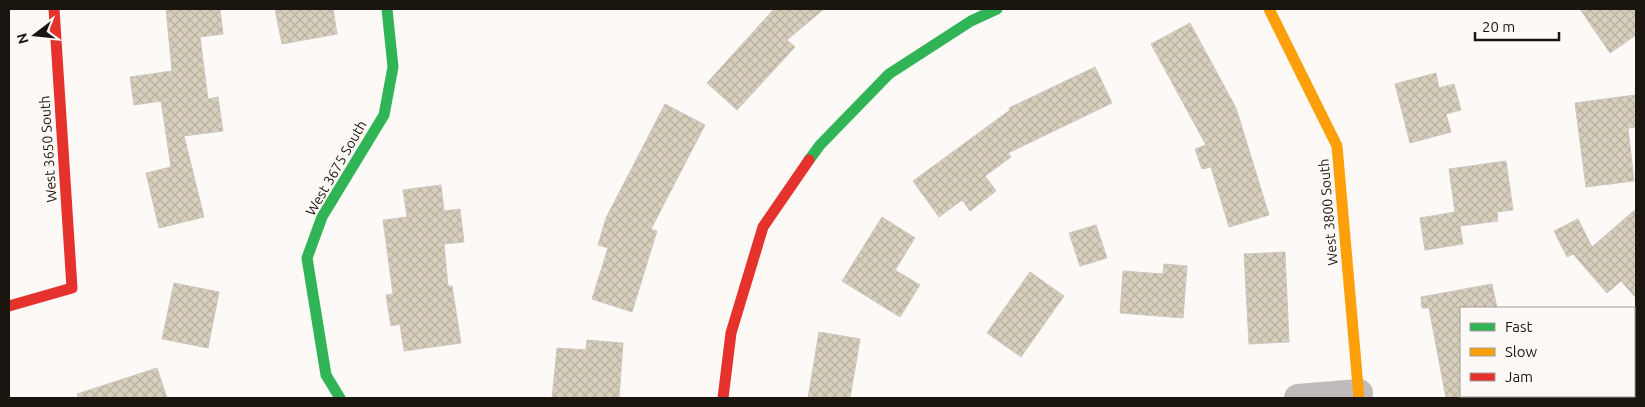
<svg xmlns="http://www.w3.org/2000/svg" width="1645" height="407" viewBox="0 0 1645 407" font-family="Ubuntu,sans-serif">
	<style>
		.building { fill: url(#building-cross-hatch); stroke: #ccc9c4 }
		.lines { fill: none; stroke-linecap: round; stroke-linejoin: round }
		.street { stroke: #bebbba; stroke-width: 28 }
		.fast { stroke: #30b455; stroke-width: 11 }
		.slow { stroke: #ff9f0a; stroke-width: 11 }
		.jam { stroke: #e5322d; stroke-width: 11 }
		.labels { text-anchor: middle; stroke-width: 4; stroke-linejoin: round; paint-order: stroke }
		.street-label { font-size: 14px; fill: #1b1510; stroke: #fdf9f6 }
	</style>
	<defs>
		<pattern id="building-cross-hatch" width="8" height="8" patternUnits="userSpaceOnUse" patternTransform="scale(1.25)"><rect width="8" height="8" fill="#d7cebc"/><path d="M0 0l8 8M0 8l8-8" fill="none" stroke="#b8b0a1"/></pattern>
	</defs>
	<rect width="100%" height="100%" fill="#fcf9f7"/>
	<path class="building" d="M166,9H220L223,34L200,37L208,99L218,97L223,131L184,136L204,217L159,228L146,173L171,167L161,101L134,105L130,77L172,71Z
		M275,9H333L337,34L282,44Z
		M774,9H824L787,40L795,47L737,110L707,83Z
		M1580,9H1636V35L1610,53Z
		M1190,23L1236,108L1269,215L1229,227L1211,167L1202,169L1195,149L1206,145L1151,44Z
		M1095,67L1112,103L1008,153L1011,157L985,176L996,191L970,211L962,200L939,217L913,181L1010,110L1009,108Z
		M1436,73L1439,88L1454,84L1461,110L1446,114L1451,132L1410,143L1395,84Z
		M1635,95L1636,127L1628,128L1634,181L1586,187L1575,103Z
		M665,104L705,125L651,229L657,231L632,312L592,299L608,248L598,245L606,218Z
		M1506,161L1513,210L1497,212L1498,221L1460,226L1463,244L1425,250L1420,218L1455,212L1449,169Z
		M441,185L444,211L460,209L464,242L444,244L448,286H452L461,343L404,351L400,324L391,326L386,295L393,294L383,220L407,217L403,190Z
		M1636,209V298L1621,281L1607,293L1573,254L1567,257L1554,231L1578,219L1592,247Z
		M882,217L915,238L895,270L920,285L900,317L842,281Z
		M1096,225L1107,258L1080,266L1069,233Z
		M1285,252L1289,342L1249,344L1244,254Z
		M1164,264L1187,266L1183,318L1120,313L1123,271L1163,274Z
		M1030,272L1064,296L1021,357L987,333Z
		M174,283L219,292L208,348L162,339Z
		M1492,284L1497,308H1461V398H1446L1429,308H1422L1421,297Z
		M819,332L860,339L850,398H808Z
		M587,340L623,343L619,398H552L557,348L586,350Z
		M157,368L167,398H78L77,394Z"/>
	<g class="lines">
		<path class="street" d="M1298,398L1359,393"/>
		<path class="fast" d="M809,160L820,145L889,74L971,21L997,9
			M340,398L326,375L307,258L322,217L384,115L393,67L387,9"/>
		<path class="slow" d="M1269,9L1337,146L1359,398"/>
		<path class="jam" d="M9,306L72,288L54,9
			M723,398L731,333L763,227L809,160"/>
	</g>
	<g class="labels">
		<g class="street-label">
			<text transform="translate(48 149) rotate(-94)" y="5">West 3650 South</text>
			<text transform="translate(336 168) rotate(-60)" y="5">West 3675 South</text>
			<text transform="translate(1328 212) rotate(-95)" y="5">West 3800 South</text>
		</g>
	</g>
	<rect width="1645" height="407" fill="none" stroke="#1b1510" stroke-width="20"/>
	<rect x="1460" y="307" width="175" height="90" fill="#fdf9f6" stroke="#a39e9a"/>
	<rect x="1470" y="323" width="25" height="8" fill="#30b455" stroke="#a39e9a"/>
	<text x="1505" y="332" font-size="15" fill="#1b1510">Fast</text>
	<rect x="1470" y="348" width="25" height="8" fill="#ff9f0a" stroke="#a39e9a"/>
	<text x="1505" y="357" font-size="15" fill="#1b1510">Slow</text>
	<rect x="1470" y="373" width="25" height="8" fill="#e5322d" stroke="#a39e9a"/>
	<text x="1505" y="382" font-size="15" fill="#1b1510">Jam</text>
	<g transform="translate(35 35) rotate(254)" stroke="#fdf9f6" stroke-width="4" paint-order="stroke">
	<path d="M0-4L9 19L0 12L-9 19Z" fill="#1b1510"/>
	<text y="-8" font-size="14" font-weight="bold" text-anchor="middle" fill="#1b1510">N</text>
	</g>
	<path d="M1475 32v8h84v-8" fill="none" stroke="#1b1510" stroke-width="2.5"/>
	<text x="1482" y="32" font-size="15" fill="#1b1510" stroke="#fdf9f6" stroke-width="4" paint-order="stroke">20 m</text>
</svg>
